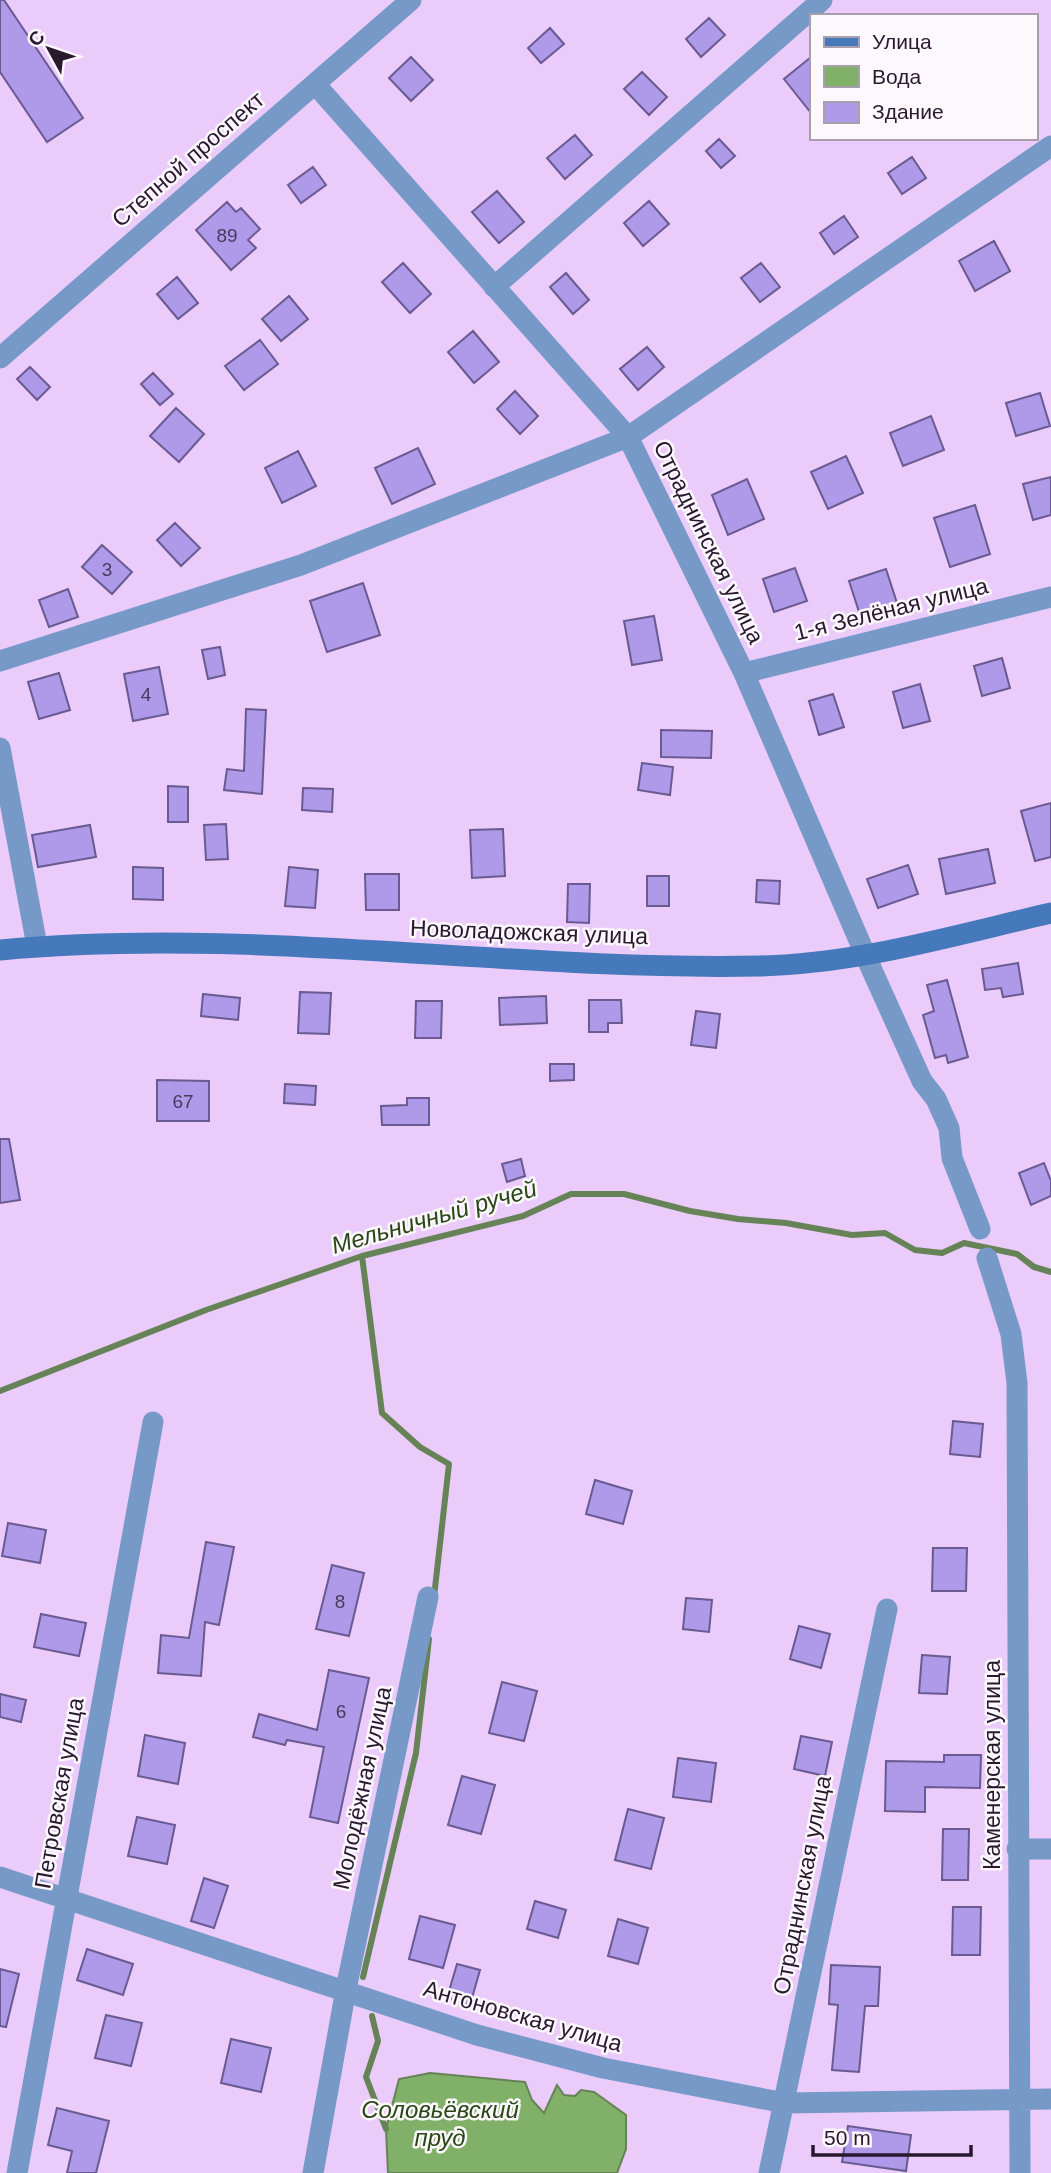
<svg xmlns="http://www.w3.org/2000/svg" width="1051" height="2173" viewBox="0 0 1051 2173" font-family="Arial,sans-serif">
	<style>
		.water { fill: #81b068; stroke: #668357; stroke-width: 2 }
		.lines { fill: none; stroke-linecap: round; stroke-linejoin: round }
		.stream { stroke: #668357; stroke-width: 6 }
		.building { fill: #ae9ae8; stroke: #695a91; stroke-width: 2 }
		.street { stroke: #7799c7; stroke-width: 21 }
		.secondary { stroke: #4579bb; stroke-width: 21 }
		.labels { text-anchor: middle; stroke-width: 5; stroke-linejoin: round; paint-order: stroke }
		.number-label { font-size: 19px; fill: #4a395c }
		.street-label { font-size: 23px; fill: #28192e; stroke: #fcf8fd }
		.water-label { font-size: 24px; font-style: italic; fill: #294816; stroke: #fcf8fd }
	</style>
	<rect width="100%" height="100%" fill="#eacbf9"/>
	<path class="water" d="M430,2073L525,2082L532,2100L544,2113L557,2085L564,2095L575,2096L581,2090L594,2092L626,2115V2149L617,2173H388L386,2129L399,2079Z"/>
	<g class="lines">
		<path class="stream" d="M362,1256L382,1413L420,1447L449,1464L434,1597
			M0,1391L206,1310L362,1256L523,1216L571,1194H624L690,1211L738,1219L786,1223L852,1235L885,1233L915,1250L942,1253L964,1243L1017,1254L1034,1267L1051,1272
			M363,1977L416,1753L429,1639
			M372,2016L378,2041L366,2077L386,2129"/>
	</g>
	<path class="building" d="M0,0H4L83,118L47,142L0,72Z
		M709,18L725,35L701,57L686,39Z
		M550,28L564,44L541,63L528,48Z
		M411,57L433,80L411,101L389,78Z
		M811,57V113L784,79Z
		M642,72L667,97L649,115L624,89Z
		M575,135L592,155L565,179L547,158Z
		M719,139L735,156L721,168L706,151Z
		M912,157L926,178L902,194L888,173Z
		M313,167L326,185L301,203L288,185Z
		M497,191L524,222L499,243L472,212Z
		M649,201L669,224L643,246L624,223Z
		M227,202L236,212L241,208L260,229L248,240L256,248L231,270L196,230Z
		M844,216L858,237L834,254L820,233Z
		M994,241L1010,271L975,291L959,261Z
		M403,263L431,294L410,313L382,282Z
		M761,263L780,287L760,302L741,278Z
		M566,273L589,300L573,314L550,287Z
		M177,277L198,303L178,319L157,294Z
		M289,296L308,319L281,341L262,319Z
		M473,331L499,362L474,383L448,352Z
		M260,340L278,364L244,390L225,366Z
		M647,347L664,367L638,390L620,369Z
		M30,367L50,387L37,400L17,379Z
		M153,373L173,394L160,405L141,384Z
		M515,391L538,416L520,434L497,409Z
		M1040,393L1050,426L1016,436L1006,403Z
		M176,408L204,434L179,462L150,436Z
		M931,416L944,450L903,466L890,433Z
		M418,448L435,484L392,504L375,468Z
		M298,451L316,486L282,503L265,468Z
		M846,456L863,493L828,509L811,472Z
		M1051,477V515L1033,520L1023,484Z
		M747,479L764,519L728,535L712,495Z
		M975,505L990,554L950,567L934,518Z
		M175,523L200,548L181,566L157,540Z
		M102,545L132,572L112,594L82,567Z
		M795,568L807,601L774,612L763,579Z
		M886,569L898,606L861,618L849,581Z
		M363,583L380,635L327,652L310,601Z
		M68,589L78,617L49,627L39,600Z
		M654,616L662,660L632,665L624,621Z
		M220,647L225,675L208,679L202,650Z
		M1002,658L1010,688L982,696L974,666Z
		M159,667L168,714L133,721L124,674Z
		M59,673L70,710L39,719L28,682Z
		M920,684L930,721L903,728L893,692Z
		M833,694L844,727L819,735L809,701Z
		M246,709L266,710L262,794L224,790L227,769L244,771Z
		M661,730L712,731L711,758L661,757Z
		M642,763L673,767L670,795L638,790Z
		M168,786L188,787V822H168Z
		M303,788L333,789L332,812L302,810Z
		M1051,803V857L1035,861L1021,811Z
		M226,824L228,859L206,860L204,825Z
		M90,825L96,857L38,867L32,835Z
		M503,829L505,876L472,878L470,830Z
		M988,849L995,883L946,894L939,859Z
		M908,865L918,894L878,908L867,879Z
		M133,867L163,868V900L133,899Z
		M289,867L318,870L315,908L285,906Z
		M365,874H399V910H366Z
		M647,876H669V906H647Z
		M757,880L780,881L779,904L756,902Z
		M568,884H590L589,923L567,922Z
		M1018,963L1023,994L1003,997L1001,988L985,990L982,969Z
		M947,980L968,1057L948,1063L946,1055L935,1058L923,1015L934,1011L927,985Z
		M300,992L331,993L329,1034L298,1033Z
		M203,994L240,998L238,1020L201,1016Z
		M546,996L547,1023L500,1025L499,998Z
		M589,1000H621L622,1023H608V1032H589Z
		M416,1001H442L441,1038H415Z
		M696,1011L720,1014L716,1048L691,1045Z
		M550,1064H574V1080L550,1081Z
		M157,1080L209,1081V1121H157Z
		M285,1084L316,1086L315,1105L284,1103Z
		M407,1098H429V1125H382L381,1106L407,1105Z
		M0,1139H9L20,1200L0,1203Z
		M521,1159L525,1176L507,1182L502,1164Z
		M1044,1163L1051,1181V1196L1031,1205L1019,1173Z
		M953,1421L983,1424L980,1457L950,1454Z
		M595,1480L632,1491L623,1524L586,1514Z
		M8,1523L46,1530L40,1563L2,1556Z
		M206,1542L234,1547L219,1625L205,1622L201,1676L158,1673L161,1635L189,1638Z
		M933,1548H967L966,1591H932Z
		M332,1565L364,1573L349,1636L316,1629Z
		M686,1598L712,1600L709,1632L683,1629Z
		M41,1614L86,1623L79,1656L34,1647Z
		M799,1626L830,1634L821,1668L790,1659Z
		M922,1655L950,1657L947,1694L919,1693Z
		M329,1670L369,1678L338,1823L310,1817L324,1747L287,1740L285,1745L253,1737L259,1714L317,1730Z
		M502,1682L537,1691L524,1741L489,1733Z
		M0,1694L26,1700L21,1722L0,1717Z
		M145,1735L185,1743L178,1784L138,1776Z
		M801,1736L832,1742L825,1776L794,1769Z
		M944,1755H981L980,1788L925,1787V1812L885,1811L886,1761L944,1762Z
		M678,1758L716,1763L711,1802L673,1797Z
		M462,1776L495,1785L481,1834L448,1825Z
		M628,1809L664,1818L651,1869L615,1860Z
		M137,1817L175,1825L167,1864L128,1856Z
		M943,1829H969L968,1880H942Z
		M204,1878L228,1886L214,1928L191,1921Z
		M535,1901L566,1910L558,1938L527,1929Z
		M953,1907H981L980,1955H952Z
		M420,1916L455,1925L443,1968L409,1959Z
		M618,1919L648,1928L638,1964L608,1956Z
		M87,1949L133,1964L123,1995L77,1980Z
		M457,1964L480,1970L470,2005L447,1998Z
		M831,1965L880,1967L878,2006H865L859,2072L832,2070L838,2005L829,2004Z
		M0,1969L19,1974L6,2027L0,2026Z
		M106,2015L142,2023L131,2066L95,2058Z
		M231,2039L271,2048L261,2092L221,2083Z
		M57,2108L109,2121L96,2173H67L72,2151L48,2145Z
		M848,2126L911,2135L906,2171L842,2162Z"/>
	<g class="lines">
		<path class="street" d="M315,84L628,437L744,673L871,968L922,1081L936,1099L949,1128L952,1158L980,1229
			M494,287L822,0
			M0,358L411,0
			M0,661L301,565L628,437L1051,146
			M744,673L1051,597
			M0,748L37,946
			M987,1258L1011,1334L1017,1383L1020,2173
			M1017,1849H1051
			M0,1877L477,2035L603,2068L785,2103L1051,2099
			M17,2173L153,1422
			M313,2173L346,1989L428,1597
			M769,2173L887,1609"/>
		<path class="secondary" d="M0,950C252,926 506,971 759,966C858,964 955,935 1051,913"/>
	</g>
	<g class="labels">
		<g class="number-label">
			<text x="227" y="242">89</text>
			<text x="107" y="576">3</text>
			<text x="146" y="701">4</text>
			<text x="183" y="1108">67</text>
			<text x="340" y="1608">8</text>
			<text x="341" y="1718">6</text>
		</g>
		<g class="street-label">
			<text transform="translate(188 159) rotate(-41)" y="8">Степной проспект</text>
			<text transform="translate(709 542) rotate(64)" y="8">Отраднинская улица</text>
			<text transform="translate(891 609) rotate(-14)" y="8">1-я Зелёная улица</text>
			<text transform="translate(529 932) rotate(2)" y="8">Новоладожская улица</text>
			<text transform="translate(992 1765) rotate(-90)" y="8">Каменерская улица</text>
			<text transform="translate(362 1788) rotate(-78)" y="8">Молодёжная улица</text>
			<text transform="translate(59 1793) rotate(-80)" y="8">Петровская улица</text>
			<text transform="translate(802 1885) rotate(-79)" y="8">Отраднинская улица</text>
			<text transform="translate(523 2016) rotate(16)" y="8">Антоновская улица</text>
		</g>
		<g class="water-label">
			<text transform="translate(434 1217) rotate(-16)" y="8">Мельничный ручей</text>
			<text x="440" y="2118">Соловьёвский<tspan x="440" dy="28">пруд</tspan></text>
		</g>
	</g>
	<rect x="810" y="14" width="228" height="126" fill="#fcf8fd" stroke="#a79faa" stroke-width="2"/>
	<rect x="824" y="37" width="35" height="10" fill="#4579bb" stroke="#a79faa" stroke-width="2"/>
	<text x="872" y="49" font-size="21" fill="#28192e">Улица</text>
	<rect x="824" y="66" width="35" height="21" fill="#81b068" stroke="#a79faa" stroke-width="2"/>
	<text x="872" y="84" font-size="21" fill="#28192e">Вода</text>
	<rect x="824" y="102" width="35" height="21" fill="#ae9ae8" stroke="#a79faa" stroke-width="2"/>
	<text x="872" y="119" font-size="21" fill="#28192e">Здание</text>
	<g transform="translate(49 49) rotate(310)" stroke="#fcf8fd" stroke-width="5" paint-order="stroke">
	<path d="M0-5L12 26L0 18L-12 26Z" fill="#28192e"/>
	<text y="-10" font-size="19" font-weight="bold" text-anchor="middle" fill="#28192e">С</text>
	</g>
	<path d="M813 2145v10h158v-10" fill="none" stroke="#28192e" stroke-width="3.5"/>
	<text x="824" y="2145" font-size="21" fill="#28192e" stroke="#fcf8fd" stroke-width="5" paint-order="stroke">50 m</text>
</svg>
